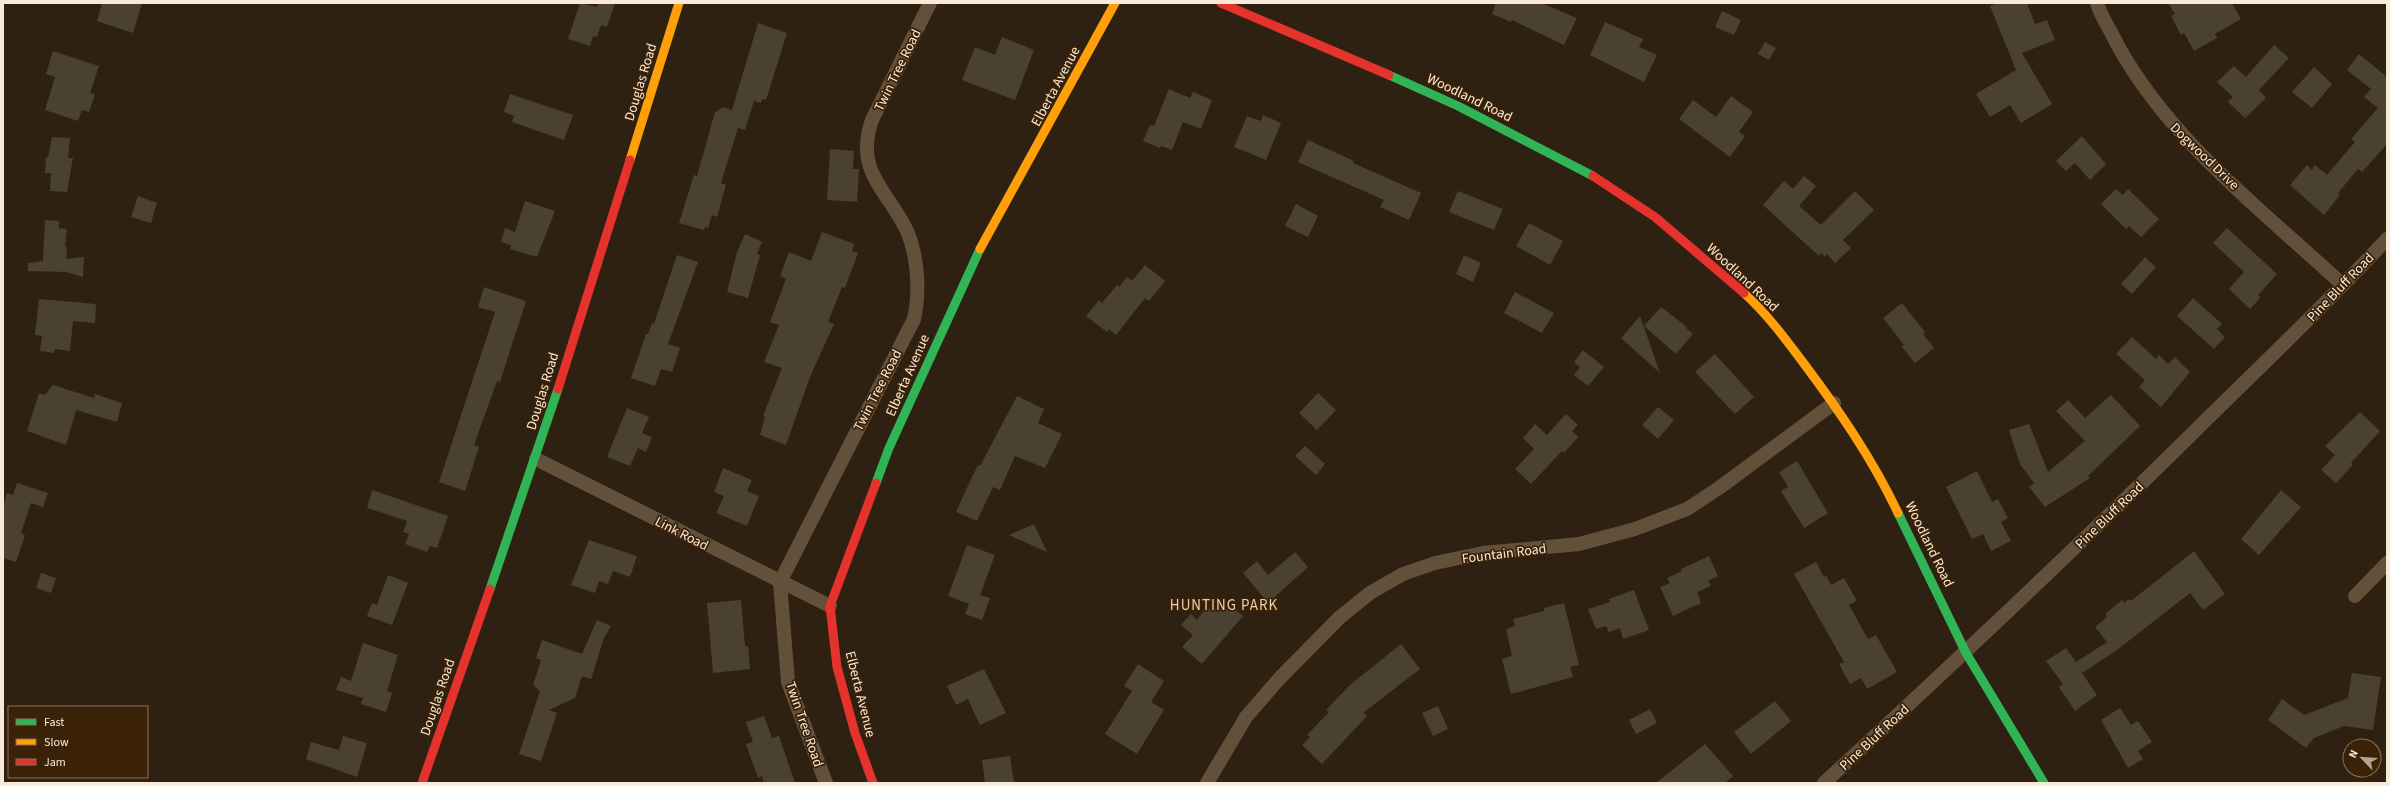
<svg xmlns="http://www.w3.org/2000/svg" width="2390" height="786" viewBox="0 0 2390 786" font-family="'Source Sans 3',sans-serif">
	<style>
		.building { fill: #4b4131 }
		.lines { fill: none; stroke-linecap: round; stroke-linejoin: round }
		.street { stroke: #62503b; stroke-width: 14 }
		.fast { stroke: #30b455; stroke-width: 9 }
		.slow { stroke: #ff9f0a; stroke-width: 9 }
		.jam { stroke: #e5322d; stroke-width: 9 }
		.labels { text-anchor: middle; stroke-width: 3.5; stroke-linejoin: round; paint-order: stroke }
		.street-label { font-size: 14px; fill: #fae9d9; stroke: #3b2206 }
		.neighbourhood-label { font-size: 15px; letter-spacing: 1px; fill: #efcdaf; stroke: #3b2206 }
	</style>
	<rect width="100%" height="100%" fill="#2f2112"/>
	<path class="building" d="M102,3H142L133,33L97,21Z
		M580,3L597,7L598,3H615L607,27L601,25L597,37L593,36L590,46L568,39Z
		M1496,3H1541L1577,18L1564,45L1512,20L1511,22L1492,14Z
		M1998,3H2027L2035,24L2047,20L2055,40L2022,53L2052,104L2021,123L2010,105L1990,117L1976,94L2016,70L1990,6Z
		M2168,3H2232L2241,19L2215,34L2217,38L2194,51L2184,33L2181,35L2171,16L2175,14Z
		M1722,11L1741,20L1734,35L1715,27Z
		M1605,22L1643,39L1639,47L1657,55L1644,82L1590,55Z
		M758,23L787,33L766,100L762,99L761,103L754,101L745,130L738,128L721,183L726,185L717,217L712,215L708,228L705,227L704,230L679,223L694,175L697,176L715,112L723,107L732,110Z
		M1002,37L1034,50L1015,100L962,80L975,47L995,55Z
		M1765,42L1776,48L1769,60L1758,54Z
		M2274,45L2289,58L2259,90L2266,98L2245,118L2228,102L2233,97L2217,82L2234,66L2246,77Z
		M53,51L99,66L90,93L95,94L89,112L82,110L78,121L45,110L55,77L46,74Z
		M2359,54L2387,77V144L2362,172L2358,169L2338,193L2340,195L2324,215L2290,185L2307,165L2312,170L2315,165L2327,175L2355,142L2351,139L2378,108L2364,97L2371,89L2347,70Z
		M2314,67L2332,84L2312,108L2292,92Z
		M1169,89L1190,98L1193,92L1212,100L1201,129L1183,122L1172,150L1161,146L1160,148L1143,141L1150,125L1154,126Z
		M510,94L573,115L564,140L512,122L514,116L504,112Z
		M1731,96L1753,112L1739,132L1745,136L1730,157L1679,119L1693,100L1716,117Z
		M1263,115L1281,123L1266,160L1234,147L1247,116L1261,121Z
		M2082,136L2106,164L2090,180L2075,163L2066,171L2056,161Z
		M52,137L70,138L68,158H73L67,192L50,191L51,173H45L46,157H48Z
		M1308,140L1354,161L1353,163L1421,193L1409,220L1380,207L1384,200L1298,162Z
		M830,149L854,151L853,169H859L857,202L827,200Z
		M1804,176L1816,186L1799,206L1821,225L1855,191L1874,210L1843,240L1851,248L1835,263L1827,254L1825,257L1821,253L1819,256L1763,205L1784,181L1793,189Z
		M2116,189L2123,195L2128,189L2159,219L2141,237L2129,226L2126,229L2101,204Z
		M1458,191L1503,209L1494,230L1449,212Z
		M138,196L157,203L151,223L131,217Z
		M525,201L555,211L537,257L510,249L511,245L501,242L505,228L515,232Z
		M1296,204L1318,216L1308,237L1285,226Z
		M45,220L59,221V228L67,229L65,247H67L66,259L84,257L83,277L66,272L28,271V263L43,261Z
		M1529,223L1563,241L1550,265L1516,246Z
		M2227,228L2277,274L2258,295L2260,298L2250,309L2229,289L2244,272L2213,243Z
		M822,232L854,244L852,251L858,253L845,288L842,287L828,322L834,324L810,377L786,445L760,435L765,417L763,416L782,368L764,362L779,325L770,322L786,279L780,276L789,252L811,261Z
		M745,234L762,242L757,254L760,255L748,298L727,292L737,252Z
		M677,255L698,262L668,344L680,348L672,372L661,369L655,386L631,378L646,334H648L652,323L654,324Z
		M1464,255L1481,263L1473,282L1456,274Z
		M2145,257L2156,267L2132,294L2121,284Z
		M1145,265L1165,281L1149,301L1145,298L1116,335L1109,329L1107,332L1086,316L1099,300L1102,303L1117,285L1119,287L1127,277L1132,281Z
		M484,287L526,301L500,382L497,381L474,445L479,447L465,491L439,482L495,312L478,307Z
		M1515,292L1554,313L1542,333L1504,313Z
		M2193,298L2222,324L2217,329L2225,337L2214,349L2177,316Z
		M39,299L96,304L95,323L73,321L70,351L55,349L54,353L40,351L42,336L35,335Z
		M1902,303L1925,332L1923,334L1934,348L1915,363L1902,347L1904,345L1883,318Z
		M1661,307L1687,327L1686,328L1693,334L1676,354L1644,326Z
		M1640,316L1660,373L1621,338Z
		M2132,337L2156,359L2159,355L2168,364L2175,357L2190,372L2161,407L2139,387L2145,380L2116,354Z
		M1583,350L1604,367L1588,386L1574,375L1580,367L1574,362Z
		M1715,354L1754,397L1735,414L1695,372Z
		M53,385L94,398L95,394L122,403L117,422L76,410L66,445L27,431L39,393L45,395Z
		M1318,393L1336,410L1317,430L1299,413Z
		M2111,395L2140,426L2088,476L2090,478L2045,507L2029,487L2034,483L2020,464L2009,430L2029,424L2048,472L2085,441L2056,411L2068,400L2085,418Z
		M1017,396L1044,409L1038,423L1062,434L1045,468L1015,456L1000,490L993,487L977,521L956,512L970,481L978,465L980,466Z
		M1658,407L1674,420L1658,439L1642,425Z
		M627,408L649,417L642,433L652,437L646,452L638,448L630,466L607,457Z
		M2360,412L2380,431L2351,463L2353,465L2336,483L2321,470L2335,455L2325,446Z
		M1566,414L1578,425L1572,431L1578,437L1564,453L1562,451L1531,484L1515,469L1534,449L1523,438L1535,424L1547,435Z
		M1305,446L1325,464L1316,475L1295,456Z
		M1797,461L1828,513L1804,528L1781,491L1788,487L1779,472Z
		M723,468L752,480L747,491L759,496L747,526L716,513L724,496L714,492Z
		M1977,471L1992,502L1998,499L2008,518L2001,522L2011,541L1991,551L1983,534L1972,539L1946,487Z
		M17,483L48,493L43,507L31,503L21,533L25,535L16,562L3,558V506L7,493L13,495Z
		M372,490L448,516L437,548L430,546L427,552L405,544L409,534L403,532L407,521L367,508Z
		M2281,490L2301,507L2259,555L2241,539Z
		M1034,524L1047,552L1009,535Z
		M589,540L637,556L630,577L613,571L608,584L599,581L595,593L571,585Z
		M967,545L995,555L980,595L990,598L982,620L965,614L969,604L948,596Z
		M2194,551L2225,594L2203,610L2190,593L2117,650L2082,673L2097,695L2075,711L2059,687L2063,684L2046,661L2066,648L2076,662L2107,642L2095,627L2107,617L2105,614L2122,600L2124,603L2129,599L2131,601Z
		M1295,552L1308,567L1268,603L1243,573L1257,561L1268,575Z
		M1709,556L1718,576L1708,581L1711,586L1697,592L1701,603L1673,616L1660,587L1670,583L1667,578L1682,571L1681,569Z
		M1816,562L1824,577L1826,575L1831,585L1844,578L1857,601L1849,605L1868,639L1876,635L1897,672L1867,689L1861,678L1850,684L1839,664L1844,662L1794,574Z
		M41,573L56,578L51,593L36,588Z
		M388,575L408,583L392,625L367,616L372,603L377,605Z
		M1634,590L1649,630L1623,639L1620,628L1609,632L1606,626L1596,629L1588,609L1610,602L1609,599Z
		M741,600L745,646H748L750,669L713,673L707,603Z
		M1224,600L1243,616L1202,664L1182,647L1193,635L1181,625L1191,614L1197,620L1207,607L1213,612Z
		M1564,603L1579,665L1570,667L1573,677L1511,694L1502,659L1512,656L1506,629L1515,626L1513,619L1544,611V608Z
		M597,620L611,626L604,638L591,679L582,676L575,698L549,710L557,713L541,761L519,754L540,691L533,685L541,660L536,658L542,640L582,654Z
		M363,643L398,655L387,691L392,693L386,712L361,704L363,698L336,690L341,677L351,681Z
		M1401,644L1420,669L1363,713L1367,716L1322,764L1302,745L1310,737L1307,735L1329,712L1326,710L1350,685Z
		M1138,664L1164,681L1151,702L1164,710L1137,754L1105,734L1132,691L1124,686Z
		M984,669L1006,713L980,725L968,699L956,705L947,686Z
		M2352,673L2381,677L2373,730L2344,726L2314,738L2306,748L2268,720L2282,699L2304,715L2348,698Z
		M1775,701L1791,721L1751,754L1734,732Z
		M1438,706L1448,729L1433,736L1422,713Z
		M2120,708L2131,725L2138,721L2152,742L2138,751L2143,759L2128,768L2101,720Z
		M1650,709L1657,723L1636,734L1629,720Z
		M764,716L772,738L779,736L795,783H764L762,776L758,778L746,744L753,742L746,722Z
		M343,736L367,743L357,777L306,759L311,742L339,750Z
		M1705,744L1733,776L1725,783H1656Z
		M1010,756L1014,783H985L982,760Z"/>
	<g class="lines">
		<path class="street" d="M2097,3C2101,17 2111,31 2117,44C2170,141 2263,211 2343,285
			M536,459L830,606
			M2355,596L2387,563
			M826,783L788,682L780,582L914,319C920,292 918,256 907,231C887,189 854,172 872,120L930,3
			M1207,783L1246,717L1278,680L1339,618L1370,593L1403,574L1435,563L1483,553L1579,544L1635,529L1687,509L1719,488L1834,403
			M1824,783C1954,663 2083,542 2209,417C2269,358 2330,300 2387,239"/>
		<path class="fast" d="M1389,75L1458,106L1593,176
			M876,483L889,448L980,249
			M1898,513L1966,653L2044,783
			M490,589L558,389"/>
		<path class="slow" d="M630,160L679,3
			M980,249L1115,3
			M1744,293C1766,313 1784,337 1802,361C1838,409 1872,458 1898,513"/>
		<path class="jam" d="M1221,3L1389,75
			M1593,176L1655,217L1744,293
			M558,389L630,160
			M422,783L490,589
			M873,783L855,733L837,667L830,606L876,483"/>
	</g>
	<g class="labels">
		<g class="street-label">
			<text transform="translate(897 70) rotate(-64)" y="5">Twin Tree Road</text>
			<text transform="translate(640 82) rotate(-73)" y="5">Douglas Road</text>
			<text transform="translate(1055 86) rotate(-62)" y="5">Elberta Avenue</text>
			<text transform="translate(1470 97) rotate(26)" y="5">Woodland Road</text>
			<text transform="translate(2205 156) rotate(44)" y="5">Dogwood Drive</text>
			<text transform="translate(1743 277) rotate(43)" y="5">Woodland Road</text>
			<text transform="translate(2340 287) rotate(-46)" y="5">Pine Bluff Road</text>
			<text transform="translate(907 375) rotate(-66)" y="5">Elberta Avenue</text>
			<text transform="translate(877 390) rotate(-63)" y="5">Twin Tree Road</text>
			<text transform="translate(542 391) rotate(-73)" y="5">Douglas Road</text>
			<text transform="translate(2109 515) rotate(-44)" y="5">Pine Bluff Road</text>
			<text transform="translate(682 533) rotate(27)" y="5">Link Road</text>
			<text transform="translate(1930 544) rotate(64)" y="5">Woodland Road</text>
			<text transform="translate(1504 553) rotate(-7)" y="5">Fountain Road</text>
			<text transform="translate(861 694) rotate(76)" y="5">Elberta Avenue</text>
			<text transform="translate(437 697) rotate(-71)" y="5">Douglas Road</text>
			<text transform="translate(805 724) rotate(71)" y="5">Twin Tree Road</text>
			<text transform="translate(1874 737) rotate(-43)" y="5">Pine Bluff Road</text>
		</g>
		<g class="neighbourhood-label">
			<text x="1224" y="610">HUNTING PARK</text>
		</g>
	</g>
	<rect width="2390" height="786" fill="none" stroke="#fae9d9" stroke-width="8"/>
	<rect x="8" y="706" width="140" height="72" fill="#3b2206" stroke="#87725a"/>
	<rect x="16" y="719" width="20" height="6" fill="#30b455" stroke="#87725a"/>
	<text x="44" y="726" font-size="12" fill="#fae9d9">Fast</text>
	<rect x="16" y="739" width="20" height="6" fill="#ff9f0a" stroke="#87725a"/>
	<text x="44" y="746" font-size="12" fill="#fae9d9">Slow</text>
	<rect x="16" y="759" width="20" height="6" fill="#e5322d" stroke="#87725a"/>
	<text x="44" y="766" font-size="12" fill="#fae9d9">Jam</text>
	<g transform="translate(2362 758) rotate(295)"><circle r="19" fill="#3b2206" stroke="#87725a"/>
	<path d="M0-3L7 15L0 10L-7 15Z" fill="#b3a393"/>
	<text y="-6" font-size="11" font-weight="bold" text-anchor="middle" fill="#fae9d9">N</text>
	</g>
</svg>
